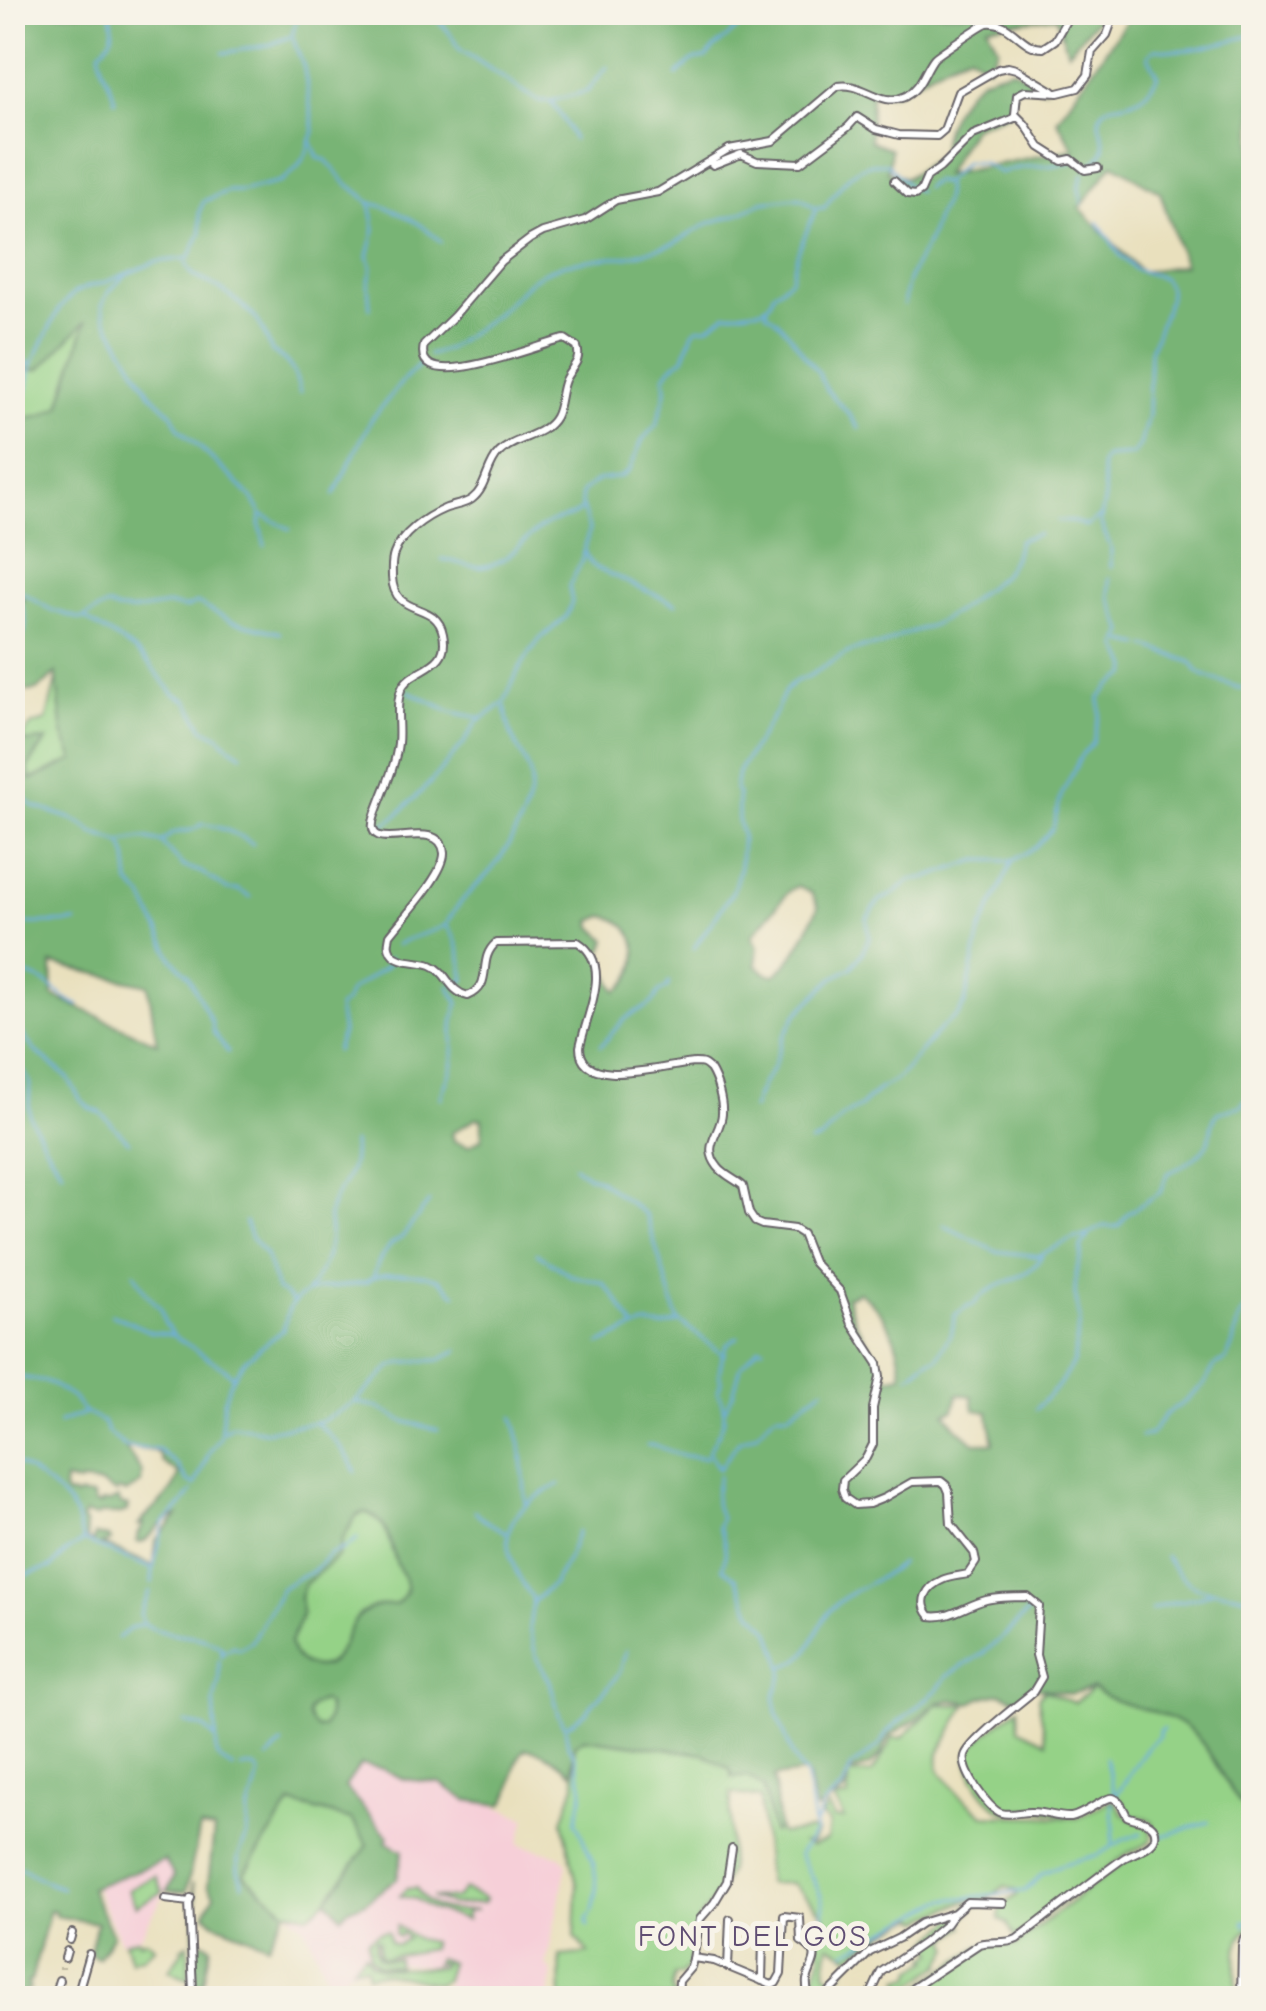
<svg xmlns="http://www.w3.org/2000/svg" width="1266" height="2011" viewBox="0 0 1266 2011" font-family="'Comic Neue',sans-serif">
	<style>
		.built { fill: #f6cfd8 }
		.green { fill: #95d287; stroke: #5c7a61; stroke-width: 2.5 }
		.forest { fill: #78b474; stroke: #4d6b58; stroke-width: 2.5; fill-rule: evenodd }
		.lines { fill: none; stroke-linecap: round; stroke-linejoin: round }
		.stream { stroke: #6eade1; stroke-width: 2.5 }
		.minor-tunnel { stroke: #c1baa3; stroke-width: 6; stroke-dasharray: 6 3; stroke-linecap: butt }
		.minor-casing { stroke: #686468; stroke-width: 10 }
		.minor { stroke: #fff; stroke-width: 6 }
		.labels { text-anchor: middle; stroke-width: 10; stroke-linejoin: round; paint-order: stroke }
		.neighbourhood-label { font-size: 30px; letter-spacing: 2.5px; fill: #604e73; stroke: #f7f3e8 }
	</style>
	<rect width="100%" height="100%" fill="#f7f3e8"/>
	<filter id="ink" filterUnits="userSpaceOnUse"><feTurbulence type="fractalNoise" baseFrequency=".01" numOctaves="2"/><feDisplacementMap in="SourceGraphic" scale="20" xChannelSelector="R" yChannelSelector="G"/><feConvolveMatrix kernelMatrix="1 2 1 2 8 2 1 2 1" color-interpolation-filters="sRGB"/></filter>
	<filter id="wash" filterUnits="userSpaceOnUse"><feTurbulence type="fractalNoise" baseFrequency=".0048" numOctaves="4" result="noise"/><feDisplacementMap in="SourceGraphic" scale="40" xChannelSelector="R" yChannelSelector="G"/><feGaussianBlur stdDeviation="2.25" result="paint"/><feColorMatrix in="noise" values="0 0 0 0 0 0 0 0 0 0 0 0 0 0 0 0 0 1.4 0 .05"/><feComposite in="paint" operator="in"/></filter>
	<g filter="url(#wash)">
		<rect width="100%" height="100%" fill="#e9e0bd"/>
		<path class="built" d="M359,1765L384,1769L403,1779L440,1783L466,1800L493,1805L526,1818L519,1844L561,1856L567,1864L546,1965L552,1972L549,1998H444L448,1967L386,1963L349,1971L332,1989L305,1927L286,1911L268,1945L215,1923L205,1913L214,1895L208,1885Z
			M165,1859L174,1877L141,1936L121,1942L94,1886Z"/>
		<path class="green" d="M87,319L60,406L42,415L13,421L12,410L24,391L23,370L39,369Z
			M57,677L63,734L75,760L30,780L28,767L46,741L22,742L21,738L32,725L46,721Z
			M365,1512C388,1521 388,1539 395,1559C398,1569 408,1580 406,1591C405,1596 400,1601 396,1604C382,1605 369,1606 358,1617C344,1630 340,1674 311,1666C299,1663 292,1654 290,1643L302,1614L300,1596L305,1584L339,1555L342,1540L355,1518Z
			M1093,1688C1121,1710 1156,1705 1187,1728C1217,1751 1224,1793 1253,1815V1926C1248,1930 1244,1931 1241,1938C1234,1951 1236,1983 1237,1998H908L914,1990L980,1946L992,1944L1017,1946L1022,1939L1126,1860L1152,1847L1157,1842L1158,1837L1152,1822L1145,1818L1131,1815C1125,1807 1121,1794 1109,1795C1097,1797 1087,1813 1067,1814C1054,1815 1042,1809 1029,1809C1021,1809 1013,1812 1005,1811C991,1809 964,1771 968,1756C971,1742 1006,1718 1018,1708L1019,1728L1046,1742L1038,1698L1044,1690L1074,1703Z
			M323,1701L328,1705V1718L323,1727L317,1728L309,1721L306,1713L311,1706Z
			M937,1704L966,1705L939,1753L938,1769L958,1793L984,1815L1078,1818L1111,1800L1117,1803L1123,1814L1150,1827L1152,1839L1147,1844L1126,1854L1015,1938L1007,1923L999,1919L1001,1906L1017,1895L1016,1891L1005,1886L986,1900L966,1901L922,1920L916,1917L876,1938L882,1937L883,1942L877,1944L874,1939L850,1956L828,1945L826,1971L829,1976L834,1977L839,1971H844L823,1996L812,1998C807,1973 822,1970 821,1955C820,1949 817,1944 815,1938L825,1923V1916L792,1883L768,1884L760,1798L731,1793L729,1870L716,1898L699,1918L689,1966L681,1975H674L672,1989L675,1998H561L560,1956L589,1953L575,1937L577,1885L563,1821L575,1784L574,1745L583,1738L704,1754L731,1770V1777H748L763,1787L773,1832L779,1830L781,1834L811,1830L816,1833L812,1842L804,1843L811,1846L827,1840L829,1823L821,1816L828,1806L834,1818L844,1819L834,1800L848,1797V1774L872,1773L889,1746L892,1737L902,1738Z
			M290,1803L352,1820L368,1845L327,1900L309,1915L286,1911L244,1875Z
			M155,1876L163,1892L136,1906L128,1890Z
			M416,1888C430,1912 453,1912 477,1910L466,1912V1920L431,1909L416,1899L400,1896L407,1889Z
			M464,1889L485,1899L483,1903L452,1905L432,1897L455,1899Z
			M969,1905L976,1906L961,1921L964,1927L947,1939L951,1948L941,1965L907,1988L901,1998H898L903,1987L899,1979L912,1976L914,1969L930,1960L927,1957L935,1952L929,1942Z
			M397,1926L418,1939L431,1942V1949L384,1958L379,1954V1941L376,1939C373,1961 381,1961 398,1959V1966L378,1965L370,1957L368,1941C375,1934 379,1931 388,1932L390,1942L397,1945L408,1938L402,1933L399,1937L395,1934Z
			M138,1939L139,1942L146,1940L155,1947L141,1959L139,1957L131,1961L125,1942Z
			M188,1944L189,1979L169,1970L183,1950L181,1948Z
			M365,1953L370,1962L380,1968L441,1967L443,1963L435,1964L438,1958L450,1963L445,1980L438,1984L386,1973L368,1975L366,1966L353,1967Z"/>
		<path class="forest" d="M13,13H1102L1068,52L1056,17L987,26L998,48L987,67L969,54L949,62L895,93L871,94L870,141L891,149L888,172L906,178L941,154C941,128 960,93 982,79C991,74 1003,72 1013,69L1046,89L1015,86L1009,113L973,127L944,175L1074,149L1057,120L1132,13H1253V1815C1224,1793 1217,1751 1187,1728C1156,1705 1121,1710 1093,1688L1070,1694L1034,1687L1015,1699L1000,1693L983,1697L971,1703L951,1700L937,1703L916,1720L889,1736L881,1755L870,1766L849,1772L844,1792L818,1809H815L808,1776L803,1773L774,1777L779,1830L773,1832L763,1787L748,1777H732L731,1770L704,1754L584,1738L574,1745L572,1773C558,1762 544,1750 525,1749C510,1763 517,1789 502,1805L466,1800L440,1783L403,1779L384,1769L360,1765L345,1787L388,1836L386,1842L403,1851L397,1879L364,1903L349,1909L341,1916L327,1900L368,1845L352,1820L291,1803L244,1875L286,1911L268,1945L215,1923L205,1913L214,1895L208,1885L214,1830L200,1828L186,1892L167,1891L174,1877L165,1860L90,1888L113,1935L98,1958L92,1956L90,1951L97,1923L55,1916V1911L50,1910L31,1980L27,1983L30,1988L13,1998L12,725L19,726L23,742L47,740L28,767L31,780L74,760L63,734L56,673C37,691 40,693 13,690V597L24,600L13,581V550L20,552L23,528L13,492L22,469L13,430L12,421L42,415L60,406L86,321L40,369L13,371ZM1113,164L1160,192L1184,265L1141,272L1080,208ZM798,886L812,894L818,907C807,931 796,958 775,975L768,974L756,965L758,946L752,936L790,890ZM604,916C642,922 647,971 617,991L612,983L601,955L607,940L593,927L592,921ZM52,964L148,985L157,1043L53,996ZM476,1118L482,1119V1138L469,1146L454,1141L452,1133ZM859,1292C886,1311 900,1342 902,1375L887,1378L882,1364L855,1323L847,1297ZM958,1394L972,1396L974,1410L988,1412L994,1443H974L957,1428L945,1413L954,1410ZM125,1447L155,1451L159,1454L163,1463L179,1474C173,1496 152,1507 139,1525L144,1524L137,1537V1542L141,1543C157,1535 158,1520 178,1516L156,1540L154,1566L101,1544L111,1541L108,1537L94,1535L93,1542L87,1540L85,1524L82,1519L85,1514L97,1517L99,1514H118L127,1511L128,1506L121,1504L118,1498L110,1502H102L100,1505L94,1503L93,1497L77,1495L75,1497L72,1494L67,1495L64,1490L65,1480L79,1484L80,1482L101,1484L116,1493L119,1490L126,1493L141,1483L142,1472ZM365,1512C388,1521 388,1539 395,1559C398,1569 408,1580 406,1591C405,1596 400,1600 396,1604C382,1605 369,1606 358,1617C343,1631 341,1674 311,1666C299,1663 292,1655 290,1643L302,1614L300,1596L305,1584L339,1555L342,1540L355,1518L359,1514ZM322,1701L328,1706V1718L323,1727L317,1728C303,1717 305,1707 322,1701Z
			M193,1882L196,1897L198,1947L200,1941L211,1946L203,1986L196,1983Z"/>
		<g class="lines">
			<path class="stream" d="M110,12C115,30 114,39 100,51C99,70 112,83 115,101
				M431,12C436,23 442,22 448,31C457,41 454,49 469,55L538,101H551L588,91L607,67
				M553,12L558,16L567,14L575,19
				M223,53L269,45L289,37
				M677,75L693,60L706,58L713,49L758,12
				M552,103C560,115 569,126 573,140
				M312,143L318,158L326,160L347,184L361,194L370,203L375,229L368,256L372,268L368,286L370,308
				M1088,168C1094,162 1102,157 1104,149C1107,134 1091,123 1105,109C1111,104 1113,105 1120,104C1139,101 1150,92 1158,75L1148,56C1155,45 1158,50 1169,50C1196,52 1227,41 1254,35
				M949,178L965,162L983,163L1000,173C1024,163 1048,169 1071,163
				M925,188L934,181L944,184L947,180
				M370,203C395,208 424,224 441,242
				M1082,204L1079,188L1083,174
				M818,208H824C842,184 855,159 888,164L908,186L918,191
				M1098,222L1120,255L1134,269L1163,278L1169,288V299L1150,351L1148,415L1140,445L1133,455L1106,457L1101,464L1105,498L1100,522L1111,548V567
				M186,262C190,279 202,278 215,286C223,290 248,310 254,316C264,327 266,339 272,352C290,360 296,374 300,393
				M129,273C117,282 106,292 102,306L105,318L150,393L172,414L178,427L231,477L253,499L262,515L290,529
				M904,305C904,279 918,261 929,239C932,231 934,223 937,216C942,206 947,198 945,186
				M767,308L766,313C790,327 799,352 819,373C824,392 837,400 849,414C852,418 855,424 859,428
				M429,355L447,349L495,315L530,281L544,272L564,264L611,257H626L673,244L709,223L736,215L762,202L794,198L802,199L815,208
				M12,366L31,363
				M12,481L23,457L15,430V420L26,394L31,366L59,309L74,293L90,286L106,282L156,262L189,258L201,233L199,212L204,201L228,191H241L281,182L298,167L307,152L314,131L304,68L292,36L297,17L301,12
				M334,495L371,420L401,383L420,364
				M261,516L260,526L265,546
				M1057,521L1074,522L1087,526L1100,517
				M584,552L591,564L596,568L676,604
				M441,559C455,560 467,568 480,567C510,565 524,536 547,524C560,517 572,520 583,508
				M12,585C24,612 35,627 12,651
				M14,587L51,610L81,619L107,606L117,610L132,611L169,605L185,608L197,603L231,621L280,633
				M84,618L135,651L150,665L174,694L187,700L203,728L219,736L225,743L242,754
				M1123,641L1141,645
				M1146,646L1191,662L1196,670L1203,675L1239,688L1254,689
				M408,691L452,712L481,718
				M12,785L33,806L70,818L85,826L93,833L122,843L127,857L130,884L143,897L172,958L188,975L212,1023L213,1032L228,1052
				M382,826L396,816L429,784L464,743L476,723L504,703L518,671L531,651L540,639L566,617L572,602L569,586L582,561L589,529L581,503L582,492L598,480L620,477L629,471L643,439L657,424L666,392L665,376L671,367L684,358L693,332L697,328L708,327L726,314L762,309L770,302L774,292L791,279L798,252L816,209
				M121,842L143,838L161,842L173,833L192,830L203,824C222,827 237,833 253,844
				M161,842L183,866L201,872L228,890H238L251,897
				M1014,860L1036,847L1053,828L1061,796L1082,754L1093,743L1100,714V698L1110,686L1128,674L1129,667L1118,645L1124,631L1110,598L1109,578
				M12,924L77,922
				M446,925C460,942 461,960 465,980L454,984
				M396,945C411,935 430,934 446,925C455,906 469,893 485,877C504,858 533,807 531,780C529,763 518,751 512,737C508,727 507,716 505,706
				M694,948L733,891L740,866L742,836L738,819V794L735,790L738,772L775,713L785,691L796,681L809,676L847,653L864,647L883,645L902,635L932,625L957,611L1004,574L1013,559L1019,540L1038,534
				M12,969C23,975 34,976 44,982C57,989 64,1001 79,1005
				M12,1026L23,1035L34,1050L68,1078L80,1099L90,1108L101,1113L129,1142
				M18,1031L16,1050L20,1066L30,1082L29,1103L30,1117L48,1151L62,1171
				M600,1046C610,1037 617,1025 628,1017C642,1006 650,1011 659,992L667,988L669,982
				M336,1051L342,1032L338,1007L345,1003L350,991L388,965L389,958
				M441,1098C443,1084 453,1074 453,1059C455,1036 449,1027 459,1003L449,986
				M1246,1101L1254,1117
				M752,1109L762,1084L773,1068L783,1038L796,1015L833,978L851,968L862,953L869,938L867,918L880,900L890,896L911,880L929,877L978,860L1013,861
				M810,1143L821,1139L843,1116L860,1107L879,1089L897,1079L942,1027L958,1015L965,1003L980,932L1012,862
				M574,1166L588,1176L598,1179L646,1215L678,1320L723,1354L719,1373L721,1382L718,1392C731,1420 721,1428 708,1452L719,1469L739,1441L756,1434L775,1414H788L824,1388
				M245,1222L251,1238L266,1255L277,1290L286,1295L293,1303
				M943,1225L995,1251L1038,1256L1072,1239L1085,1236L1104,1226L1114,1227L1119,1225L1128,1213L1161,1192L1168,1173C1182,1167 1199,1158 1207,1144C1212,1134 1210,1124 1217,1113L1240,1106L1251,1095L1249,1059L1254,1047
				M537,1253L570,1275L603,1283L615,1297L635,1328L647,1325L663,1327L680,1322
				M134,1272L146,1293L161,1309L165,1324L174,1336L224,1368L233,1376
				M374,1275L379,1261L391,1244L402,1237L429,1202
				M307,1292C320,1274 330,1256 330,1233C330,1223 327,1219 330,1209C340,1179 356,1179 353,1142
				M111,1314L151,1332L171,1335
				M600,1344L635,1328
				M724,1355L727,1345L738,1337
				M12,1376L45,1381L53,1385L73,1398L85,1413L103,1422L108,1433L126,1447L159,1450L177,1465L188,1482L195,1485L210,1451L220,1438L224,1402L229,1384L245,1360L283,1330C287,1320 286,1310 294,1302C313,1283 338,1289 361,1283C376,1280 361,1282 375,1277C389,1273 425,1272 438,1279C444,1283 449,1290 456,1294
				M909,1376L929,1360L937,1358L952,1331L955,1315L969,1305H973C975,1303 983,1294 985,1293C1003,1281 1033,1276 1042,1255
				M355,1402L377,1407L403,1421L438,1430
				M725,1409L733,1394L741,1366L759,1347L764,1348
				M1036,1409L1058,1386L1073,1363L1080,1320L1075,1294L1076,1272L1081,1257V1247L1089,1234
				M513,1416L521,1444L526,1504
				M58,1423L84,1413
				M317,1424C334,1438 347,1452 356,1472
				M223,1432L231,1425L266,1431L322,1421L355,1402L391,1367L404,1362L440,1360L458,1350
				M1141,1436L1150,1435L1165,1415L1186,1401L1205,1383L1215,1365L1226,1360L1233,1343L1238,1320L1247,1306L1254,1248
				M647,1445C660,1445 667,1451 679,1454C687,1457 696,1457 704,1458L707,1456
				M12,1461C32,1471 63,1494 74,1512C80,1521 76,1530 85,1542
				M719,1476C716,1492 711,1504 721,1517L718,1527C725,1538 728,1556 722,1568L736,1578L752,1612L771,1632L783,1668V1676L774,1696L778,1716L792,1754L801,1770L806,1775L815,1832L799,1854C808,1874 826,1893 823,1916C822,1925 816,1930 814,1939
				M560,1484C501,1513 492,1541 532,1597L533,1602L529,1628L537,1659L550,1681L559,1715L565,1727L568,1746L575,1756L582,1784L583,1793L576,1822L594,1865L597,1890L593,1910
				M475,1511C481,1521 495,1525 506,1532
				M1165,1556C1195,1603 1209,1584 1254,1599
				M12,1577L16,1578L51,1567L68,1550L84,1541L153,1569
				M152,1583L153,1569L164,1523L182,1505L192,1491
				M150,1591L140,1615L143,1623C167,1640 200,1629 222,1648V1656
				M535,1600L553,1584L568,1559L578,1531
				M1151,1610C1167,1602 1191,1601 1210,1593
				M118,1638L131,1628L142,1624
				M223,1652L234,1646L239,1649L251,1642L282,1588L296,1579L312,1572L330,1554L345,1548L358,1538
				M219,1661V1681L214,1700L217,1754L220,1760L233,1768
				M783,1667C817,1657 811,1630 833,1607C852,1588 881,1581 901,1563
				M185,1723L205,1728L214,1737
				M565,1727L586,1713L593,1703L607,1689L620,1672L626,1650
				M268,1758L282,1744
				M1105,1758L1115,1795
				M241,1768C248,1765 257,1766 260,1774L248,1811L247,1836L238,1857V1871L243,1885
				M1115,1796C1130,1777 1140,1751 1159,1737V1732L1163,1729
				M1113,1803C1111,1812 1113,1819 1114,1827C1114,1833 1112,1838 1113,1844
				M816,1823L822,1807L843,1787L852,1766L879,1746L887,1732L937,1690L947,1676L982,1654L1003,1637L1029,1611
				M1159,1837L1209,1822
				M12,1870L22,1868L50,1884L62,1888
				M588,1926L587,1919L591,1914
				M1246,1926L1244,1922L1254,1921
				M1252,1938L1254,1939
				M845,1952L944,1900L1025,1891L1043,1873L1063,1864L1098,1855L1123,1840L1141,1833"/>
		</g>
	</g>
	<g filter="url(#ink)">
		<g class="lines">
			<path class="minor-tunnel" d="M62,1969V1967"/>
			<g class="minor-casing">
				<path id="minor" d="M709,161L713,165L741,154L757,161L800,163L848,127L857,117L876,129L899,135L937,136L944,130L958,92L998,69L1008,67L1016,69L1053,91
					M1098,168L1085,170L1071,159L1062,161L1040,147L1025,124L1015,114L1017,95L1025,91L1058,93L1078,88L1088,75L1092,52L1107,35L1112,21L1130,12
					M894,181L908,194L915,195L921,191L927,177L940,168L973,135L1017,117
					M191,1898L189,1902L193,1991
					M165,1899L189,1902
					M70,1940L72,1933
					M801,1941C824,1956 812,1960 807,1980C806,1987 808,1992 809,1998
					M65,1958L67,1951
					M693,1958L714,1961L772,1985L776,1983L781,1974L784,1916L800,1918L801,1941
					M728,1967L730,1919
					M762,1981L763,1938
					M193,1991L208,1998
					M50,1998L55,1993L59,1980
					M70,1998L78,1992L89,1954
					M136,1998H142
					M168,1998L193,1991
					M678,1998L679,1981L691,1967L693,1959L700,1919L714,1903L727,1881L732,1848
					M824,1998L870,1952L899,1938L921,1923L954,1913L967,1902L1003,1903
					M869,1998L881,1972L923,1943L946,1924L953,1914
					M905,1998L913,1988L979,1944C992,1940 1005,1945 1017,1939C1053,1912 1087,1884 1124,1858C1132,1853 1153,1848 1155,1837C1158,1820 1137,1821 1127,1816C1124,1810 1120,1800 1113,1798C1106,1796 1084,1815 1071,1817C1058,1818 1045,1812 1032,1812C1022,1811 1011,1816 1001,1813C988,1809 961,1770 965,1756C969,1741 1019,1704 1033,1692L1042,1677L1036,1655L1039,1606L1028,1597C1014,1597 999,1597 986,1600C966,1605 951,1619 930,1616C918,1602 926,1587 942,1580C950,1576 960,1576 968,1574L976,1562L974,1553L951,1524L949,1492L946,1485L941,1481L912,1482L884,1498L869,1504L855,1505L845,1498L842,1489L843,1480L866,1458L873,1444V1408L880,1377L878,1364L852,1324L840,1291L813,1262L802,1234L794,1229L762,1225L755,1222L749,1213L743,1186C735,1179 724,1175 718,1167C701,1146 721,1133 722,1114C723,1101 717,1080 710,1069C704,1064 704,1063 695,1063C668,1064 580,1093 580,1047C586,1015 614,965 578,942L496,943C476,960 495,985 468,996C449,992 448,972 431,965C419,960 399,964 391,952C387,945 389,942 390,935C403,918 445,873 444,853C440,811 358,863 375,815C383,791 395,769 398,743C400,727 395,705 401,690C410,666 451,671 443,634C436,599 394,619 392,577C392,569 391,562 394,554C401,534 425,517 444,509C453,505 464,505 472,499C487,488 486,466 499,453C514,437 544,437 555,417C561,406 560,392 565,380C571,367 582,362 577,347L565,339C544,342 411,399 424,345L454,316L501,261L530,239L543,232L585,220L616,200L658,192L729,149L773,141L838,86C863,81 881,109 906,96C922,87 924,71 934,58C938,54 983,24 987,23C1012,20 1020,48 1043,48L1055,40L1071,12
					M1241,1998L1242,1946L1244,1938L1254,1931"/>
			</g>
			<use href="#minor" class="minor"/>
		</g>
	</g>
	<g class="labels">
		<g class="neighbourhood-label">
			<text x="753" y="1946">FONT DEL GOS</text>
		</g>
	</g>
	<rect width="1266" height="2011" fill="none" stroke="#f7f3e8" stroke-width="50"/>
</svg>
